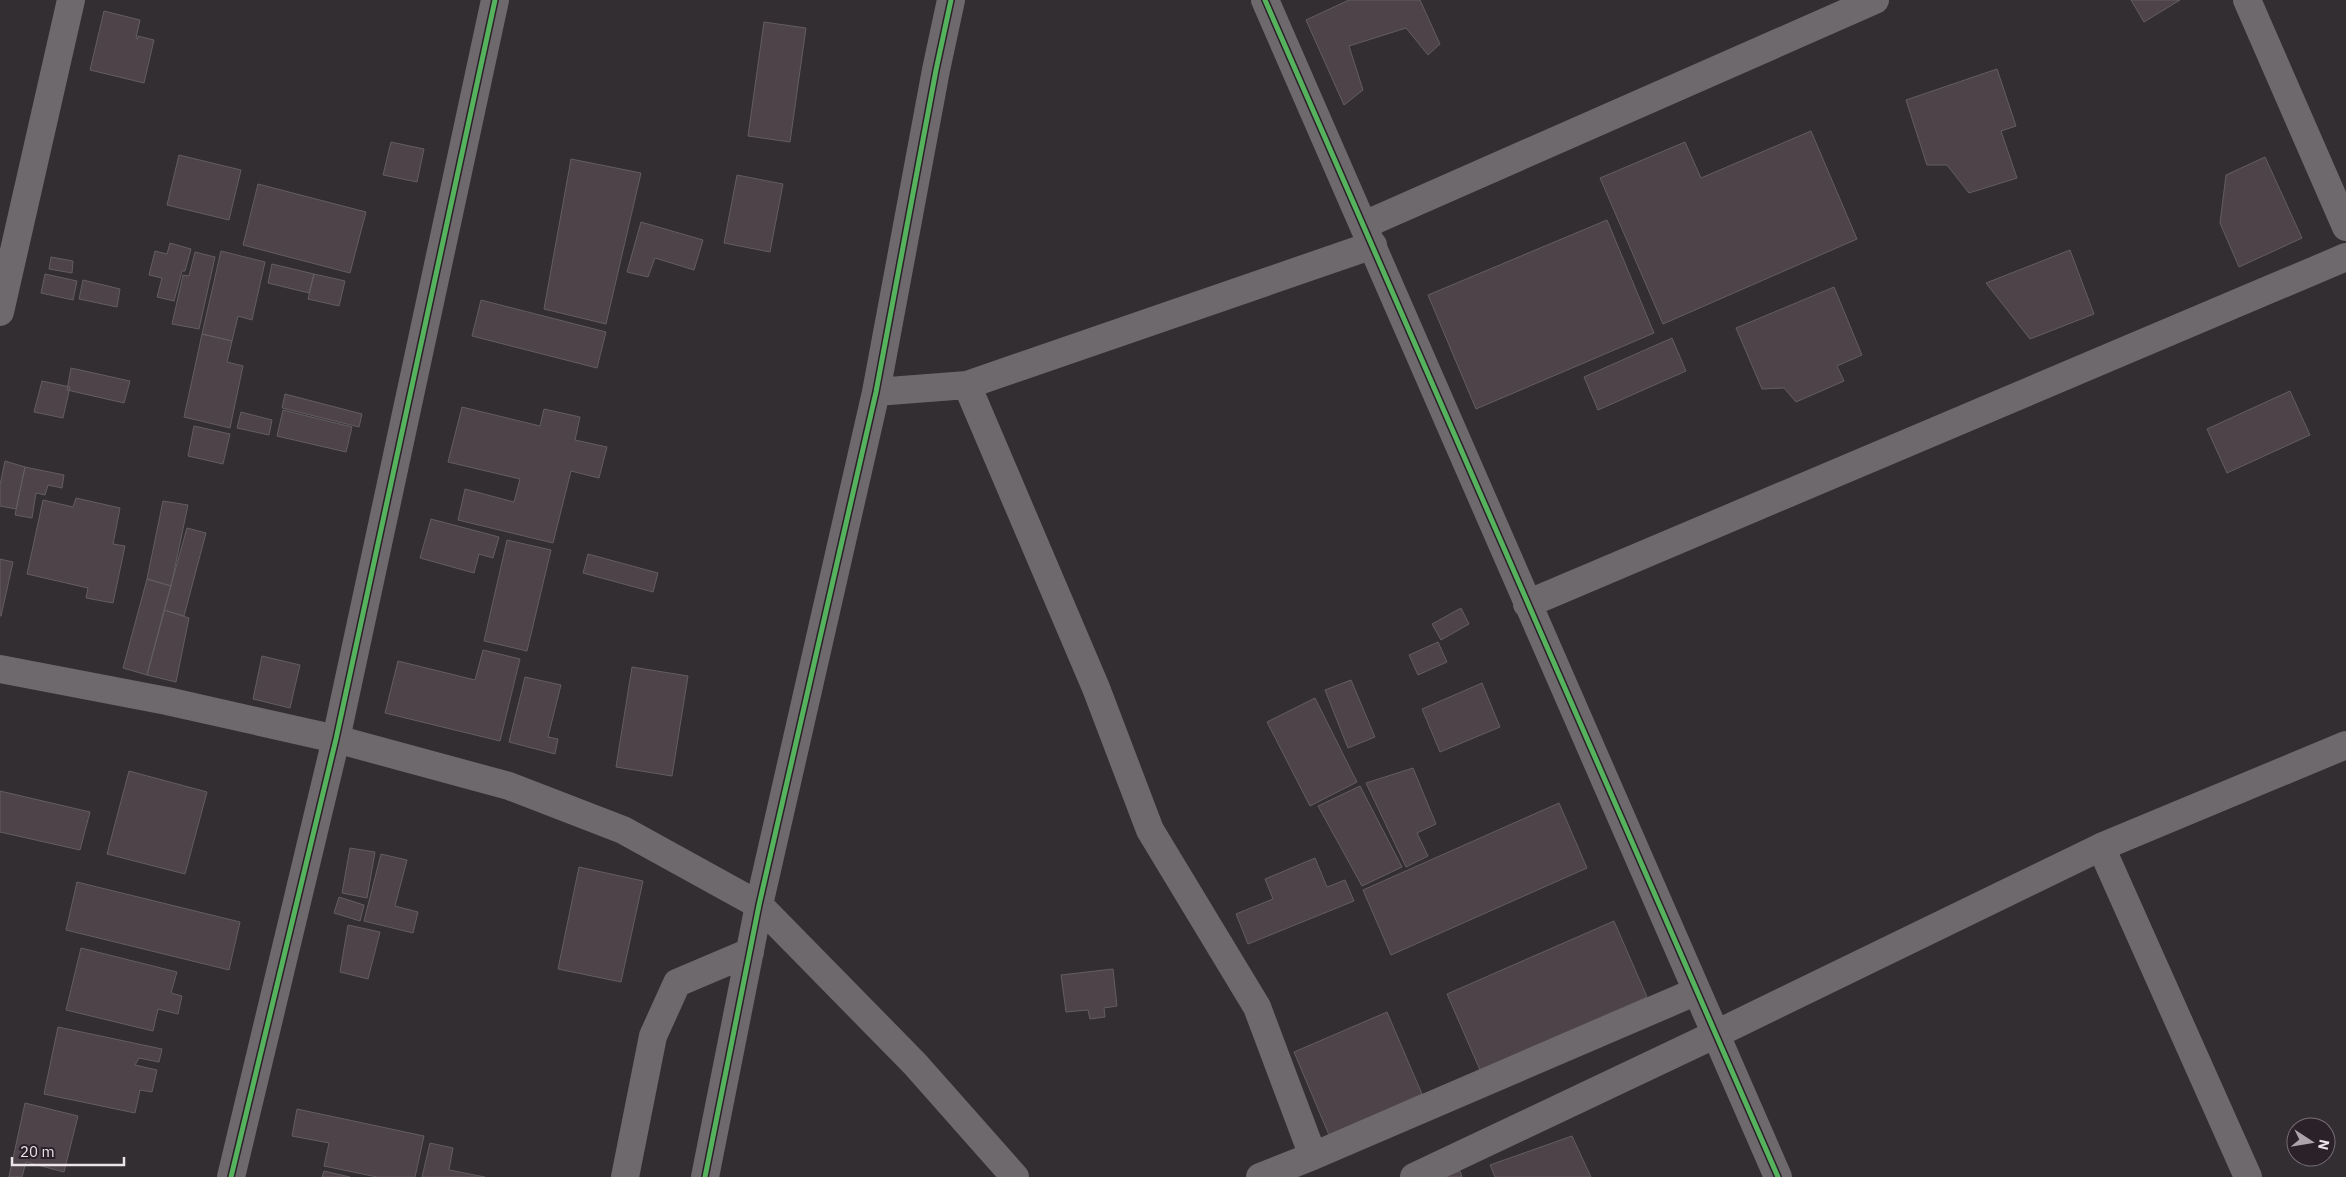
<svg xmlns="http://www.w3.org/2000/svg" width="2346" height="1177" viewBox="0 0 2346 1177" font-family="'IBM Plex Sans',sans-serif">
	<style>
		.building { fill: #4d4349; stroke: #635d60 }
		.lines { fill: none; stroke-linecap: round; stroke-linejoin: round }
		.minor { stroke: #6e696d; stroke-width: 28 }
		.cycleway-casing { stroke: #2b2129; stroke-width: 8 }
		.cycleway { stroke: #56b35d; stroke-width: 5 }
	</style>
	<rect width="100%" height="100%" fill="#332e32"/>
	<path class="building" d="M1349,0H1420L1440,44L1428,55L1406,28L1349,46L1363,90L1344,105L1306,20Z
		M2131,0H2180L2144,22Z
		M104,11L140,20L136,38L138,39V36L154,40L144,83L90,70Z
		M764,22L806,28L790,142L748,136Z
		M1997,69L2016,126L2001,131L2017,178L1969,193L1947,165H1927L1906,100Z
		M1811,131L1857,239L1663,324L1600,178L1685,142L1701,178Z
		M391,142L424,149L417,182L383,175Z
		M179,155L241,170L229,220L167,205Z
		M2265,157L2302,238L2239,267L2220,223L2226,175Z
		M571,159L641,173L606,324L544,309Z
		M737,175L783,184L770,252L724,243Z
		M258,184L366,212L350,273L243,245Z
		M1607,220L1654,333L1476,409L1428,295Z
		M641,222L703,240L694,270L655,258L648,277L627,272Z
		M170,243L191,249L185,271H182L174,301L157,297L162,278L149,275L155,251L167,254Z
		M2070,250L2094,314L2030,339L1986,283Z
		M221,251L265,262L252,320L238,316L232,341L202,334Z
		M195,252L215,257L199,329L172,324L183,275L189,276Z
		M51,257L73,261L72,273L49,269Z
		M272,264L314,274L309,293L268,283Z
		M45,274L77,281L73,300L41,293Z
		M314,274L345,281L339,306L308,299Z
		M83,280L120,289L117,307L79,299Z
		M1834,287L1862,355L1837,366L1844,381L1796,402L1784,388L1762,389L1736,328Z
		M481,300L606,332L597,368L472,336Z
		M202,334L232,341L227,362L243,366L230,428L184,417Z
		M1672,338L1686,371L1598,410L1584,377Z
		M71,368L130,381L124,403L67,390Z
		M42,381L70,387L63,418L34,412Z
		M2290,391L2310,435L2227,473L2207,429Z
		M285,394L362,414L359,427L282,408Z
		M462,407L540,426L544,409L580,417L575,440L607,447L599,478L571,471L553,543L458,520L465,489L514,502L520,479L448,462Z
		M283,410L352,427L346,452L277,436Z
		M241,412L272,420L269,435L237,428Z
		M194,426L230,434L223,464L188,456Z
		M5,461L25,467L16,509L0,506V485Z
		M25,467L64,475L62,488L48,485L45,495L36,493L32,518L15,515Z
		M76,498L120,508L113,544L125,546L113,603L86,598L88,588L27,574L43,500L73,507Z
		M163,501L188,505L171,586L147,579Z
		M431,519L499,537L493,558L479,554L474,573L420,558Z
		M187,528L206,533L184,616L164,610Z
		M507,540L551,550L527,651L484,641Z
		M588,554L658,573L653,592L583,573Z
		M0,559L13,562L1,616H0Z
		M147,579L171,586L147,675L123,668Z
		M1461,608L1469,624L1441,640L1432,624Z
		M164,610L189,618L176,682L147,675Z
		M1438,642L1447,662L1418,675L1409,655Z
		M483,650L520,659L500,741L385,713L398,661L475,680Z
		M262,656L300,665L290,708L253,699Z
		M632,667L688,676L672,776L616,767Z
		M525,677L561,685L548,737L558,739L555,754L509,742Z
		M1351,680L1375,737L1348,748L1325,690Z
		M1482,683L1500,727L1440,752L1422,709Z
		M1315,698L1357,782L1310,806L1267,722Z
		M1413,768L1436,824L1417,833L1428,856L1406,867L1366,783Z
		M129,771L207,792L185,874L107,854Z
		M1360,786L1402,867L1362,886L1318,806Z
		M0,791L90,812L80,850L0,832Z
		M1559,803L1587,868L1391,955L1363,890Z
		M350,848L375,852L367,898L342,893Z
		M381,854L407,860L395,906L418,912L413,933L364,921Z
		M1315,858L1327,887L1345,880L1354,901L1248,944L1236,914L1273,899L1265,879Z
		M579,867L643,881L621,982L558,969Z
		M77,882L240,922L229,970L66,930Z
		M339,897L364,905L360,921L334,913Z
		M1614,921L1647,997L1480,1070L1447,994Z
		M348,925L380,932L368,979L340,972Z
		M81,948L177,972L171,993L182,996L178,1014L158,1009L153,1031L66,1010Z
		M1113,969L1117,1006L1104,1008L1105,1017L1090,1019L1088,1010L1066,1012L1061,975Z
		M1387,1012L1422,1094L1329,1135L1294,1052Z
		M58,1027L162,1049L159,1062L139,1058L135,1065L157,1070L152,1092L140,1090L135,1113L44,1094Z
		M25,1103L78,1116L64,1172L26,1162L22,1177H9Z
		M297,1109L424,1136L415,1177H377L324,1166L329,1143L292,1136Z
		M1572,1136L1591,1177H1495L1490,1165Z
		M430,1143L453,1148L449,1170L485,1177H422Z
		M324,1171L350,1177H322Z
		M1460,1171L1462,1177H1444Z"/>
	<g class="lines">
		<path class="minor" d="M1265,0L1778,1177
			M2247,0L2346,227
			M1364,225L1875,0
			M0,312L71,0
			M967,385L1373,245
			M876,392L967,385L1096,688L1150,830L1257,1007L1313,1156
			M1527,604L2346,257
			M0,669L167,701L336,739L509,786L623,830L759,905L915,1064L1015,1177
			M2101,847L2248,1177
			M231,1177L336,739L495,0
			M625,1177L653,1036L677,983L750,952
			M705,1177L759,905L876,392L936,70L951,0
			M1260,1177L1313,1156L1697,991
			M1414,1177L1716,1034L2101,847L2346,745"/>
		<g class="cycleway-casing">
			<path id="cycleway" d="M1265,0L1778,1177
				M231,1177L336,739L495,0
				M705,1177L759,905L876,392L936,70L951,0"/>
		</g>
		<use href="#cycleway" class="cycleway"/>
	</g>
	<g transform="translate(2311 1142) rotate(102)"><circle r="24" fill="#2b2129" stroke="#786f76"/>
	<path d="M0-4L9 19L0 12L-9 19Z" fill="#aba4aa"/>
	<text y="-8" font-size="14" font-weight="bold" text-anchor="middle" fill="#ece4ea">N</text>
	</g>
	<path d="M12 1157v8h112v-8" fill="none" stroke="#ece4ea" stroke-width="2.5"/>
	<text x="20" y="1157" font-size="15" fill="#ece4ea" stroke="#2b2129" stroke-width="4" paint-order="stroke">20 m</text>
</svg>
